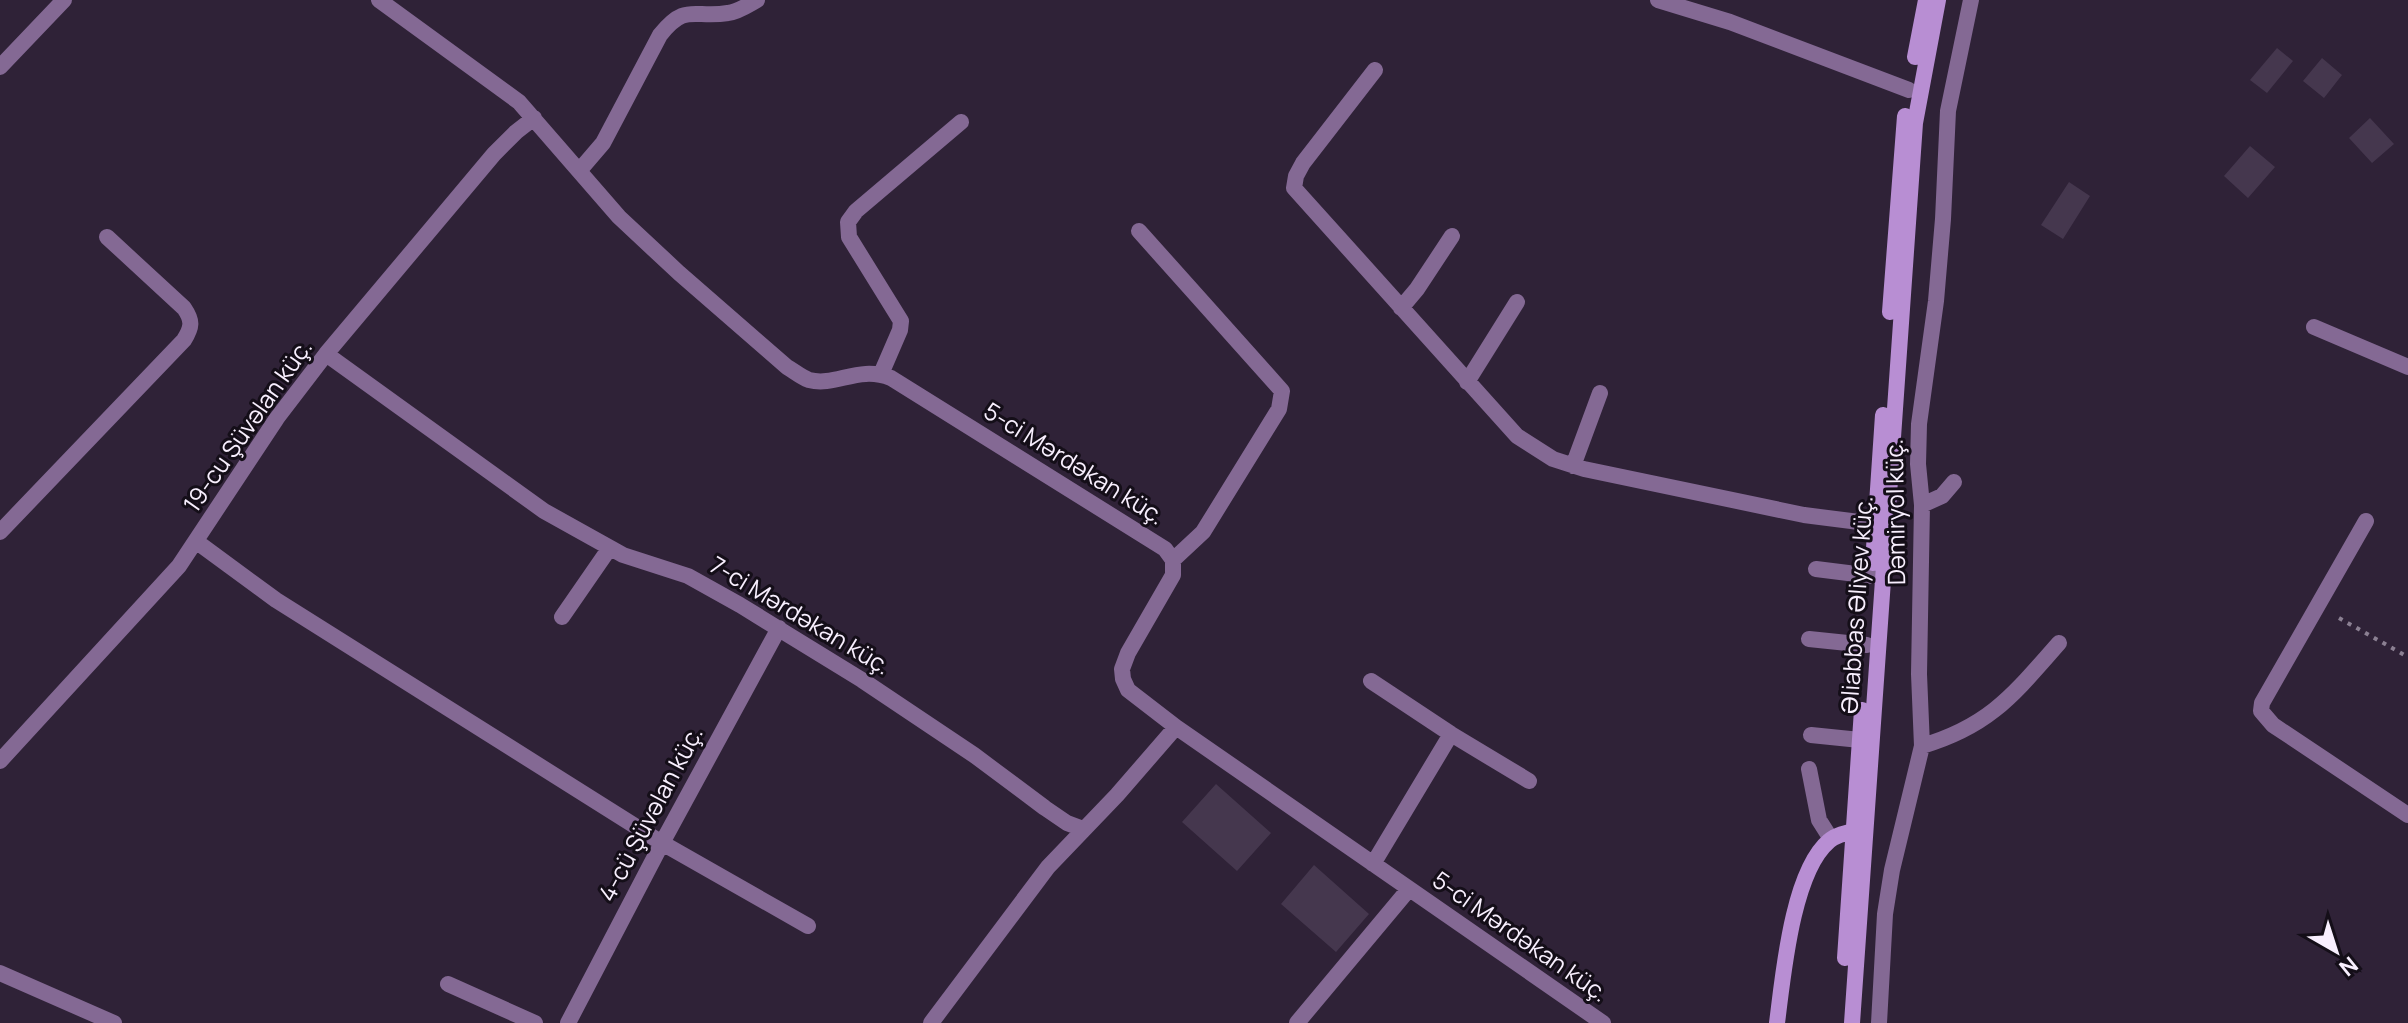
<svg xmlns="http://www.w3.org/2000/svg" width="2408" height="1023" viewBox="0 0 2408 1023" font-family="Manrope,sans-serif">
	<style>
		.building { fill: #45374e }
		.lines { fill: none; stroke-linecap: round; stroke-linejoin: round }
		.path { stroke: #8b8092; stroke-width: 4; stroke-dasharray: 4 6; stroke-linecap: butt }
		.street { stroke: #846994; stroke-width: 16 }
		.secondary { stroke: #b88ed3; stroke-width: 16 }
		.labels { text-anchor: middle; stroke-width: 6; stroke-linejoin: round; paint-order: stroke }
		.street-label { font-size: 24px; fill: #f8effe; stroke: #140e18 }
	</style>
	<rect width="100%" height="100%" fill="#2f2237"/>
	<path class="building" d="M2277,48L2293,61L2267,93L2250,80Z
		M2322,58L2342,75L2324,98L2303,81Z
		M2370,118L2394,144L2372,163L2349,138Z
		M2250,146L2275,167L2248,198L2224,176Z
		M2069,182L2090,196L2063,239L2041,225Z
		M1216,784L1271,833L1237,871L1182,822Z
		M1314,865L1369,914L1336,952L1281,904Z"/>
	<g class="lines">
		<path class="path" d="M2339,618L2408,657"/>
		<path class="street" d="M379,0L519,102L619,217L679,273L787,367C794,371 801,377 809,380C836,387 858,365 891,378L1165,549L1173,560V575L1128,653L1122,669L1123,679L1128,690L1176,727L1603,1023
			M1658,0L1730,22L1909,90
			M0,67L64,0
			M1375,70L1303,163L1296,176L1294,188L1517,436L1553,459L1584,469L1804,515L1875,524
			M579,171L603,143L660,35C686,2 694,19 728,13C738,12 748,5 757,0
			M1139,231L1282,391L1279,409L1203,532L1173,560
			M1401,308L1417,289L1452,236
			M2314,327L2408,367
			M326,354L544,511L623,555L688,576L740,605L862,680L974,755L1045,808L1067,823L1083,829
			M881,374L900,330L901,321L849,237L848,222L856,211L961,122
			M1467,382L1517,302
			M1573,466L1600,393
			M1922,505L1942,496L1954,482
			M2366,521L2262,703L2261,711L2273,725L2408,815
			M0,532L184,340C192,327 193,321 184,308L107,237
			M197,542L276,600L662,843L808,926
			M1816,569L1872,576
			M562,617L609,549
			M1809,639L1867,645
			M1371,681L1451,734L1529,781
			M1811,735L1860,740
			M1922,746C1990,726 2014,694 2059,643
			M0,761L179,566L277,418L326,354L494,154L516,132L534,118
			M1809,769L1819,820L1831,839
			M1373,864L1451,734
			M0,973L114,1023
			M448,984L535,1023
			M568,1023L662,843L779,628
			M931,1023L1048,867L1117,795L1176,727
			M1297,1023L1409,889
			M1879,1023L1885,914L1892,870L1922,746L1919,674L1922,505L1918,464L1919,424L1936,301L1943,219L1948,111L1971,0"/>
		<path class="secondary" d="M1915,57L1926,0
			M1890,312L1905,116
			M1873,563L1883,415
			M1845,958L1862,710
			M1777,1023C1783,977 1792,872 1829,841C1838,833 1852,832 1864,829
			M1852,1023L1915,123L1938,0"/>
	</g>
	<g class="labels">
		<g class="street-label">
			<text transform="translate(248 426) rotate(-55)" y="8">19-cu Şüvəlan küç.</text>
			<text transform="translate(1074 464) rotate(32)" y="8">5-ci Mərdəkan küç.</text>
			<text transform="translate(1896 512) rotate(-91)" y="8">Dəmiryol küç.</text>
			<text transform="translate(1857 605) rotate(-86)" y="8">Əliabbas Əliyev küç.</text>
			<text transform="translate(800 616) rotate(31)" y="8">7-ci Mərdəkan küç.</text>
			<text transform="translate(651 814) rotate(-62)" y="8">4-cü Şüvəlan küç.</text>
			<text transform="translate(1520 937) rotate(35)" y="8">5-ci Mərdəkan küç.</text>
		</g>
	</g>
	<g transform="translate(2336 951) rotate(141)" stroke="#140e18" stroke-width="6" paint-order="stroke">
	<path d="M0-6L14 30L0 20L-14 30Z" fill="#f8effe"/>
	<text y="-12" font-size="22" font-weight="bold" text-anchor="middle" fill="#f8effe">N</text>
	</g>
</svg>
